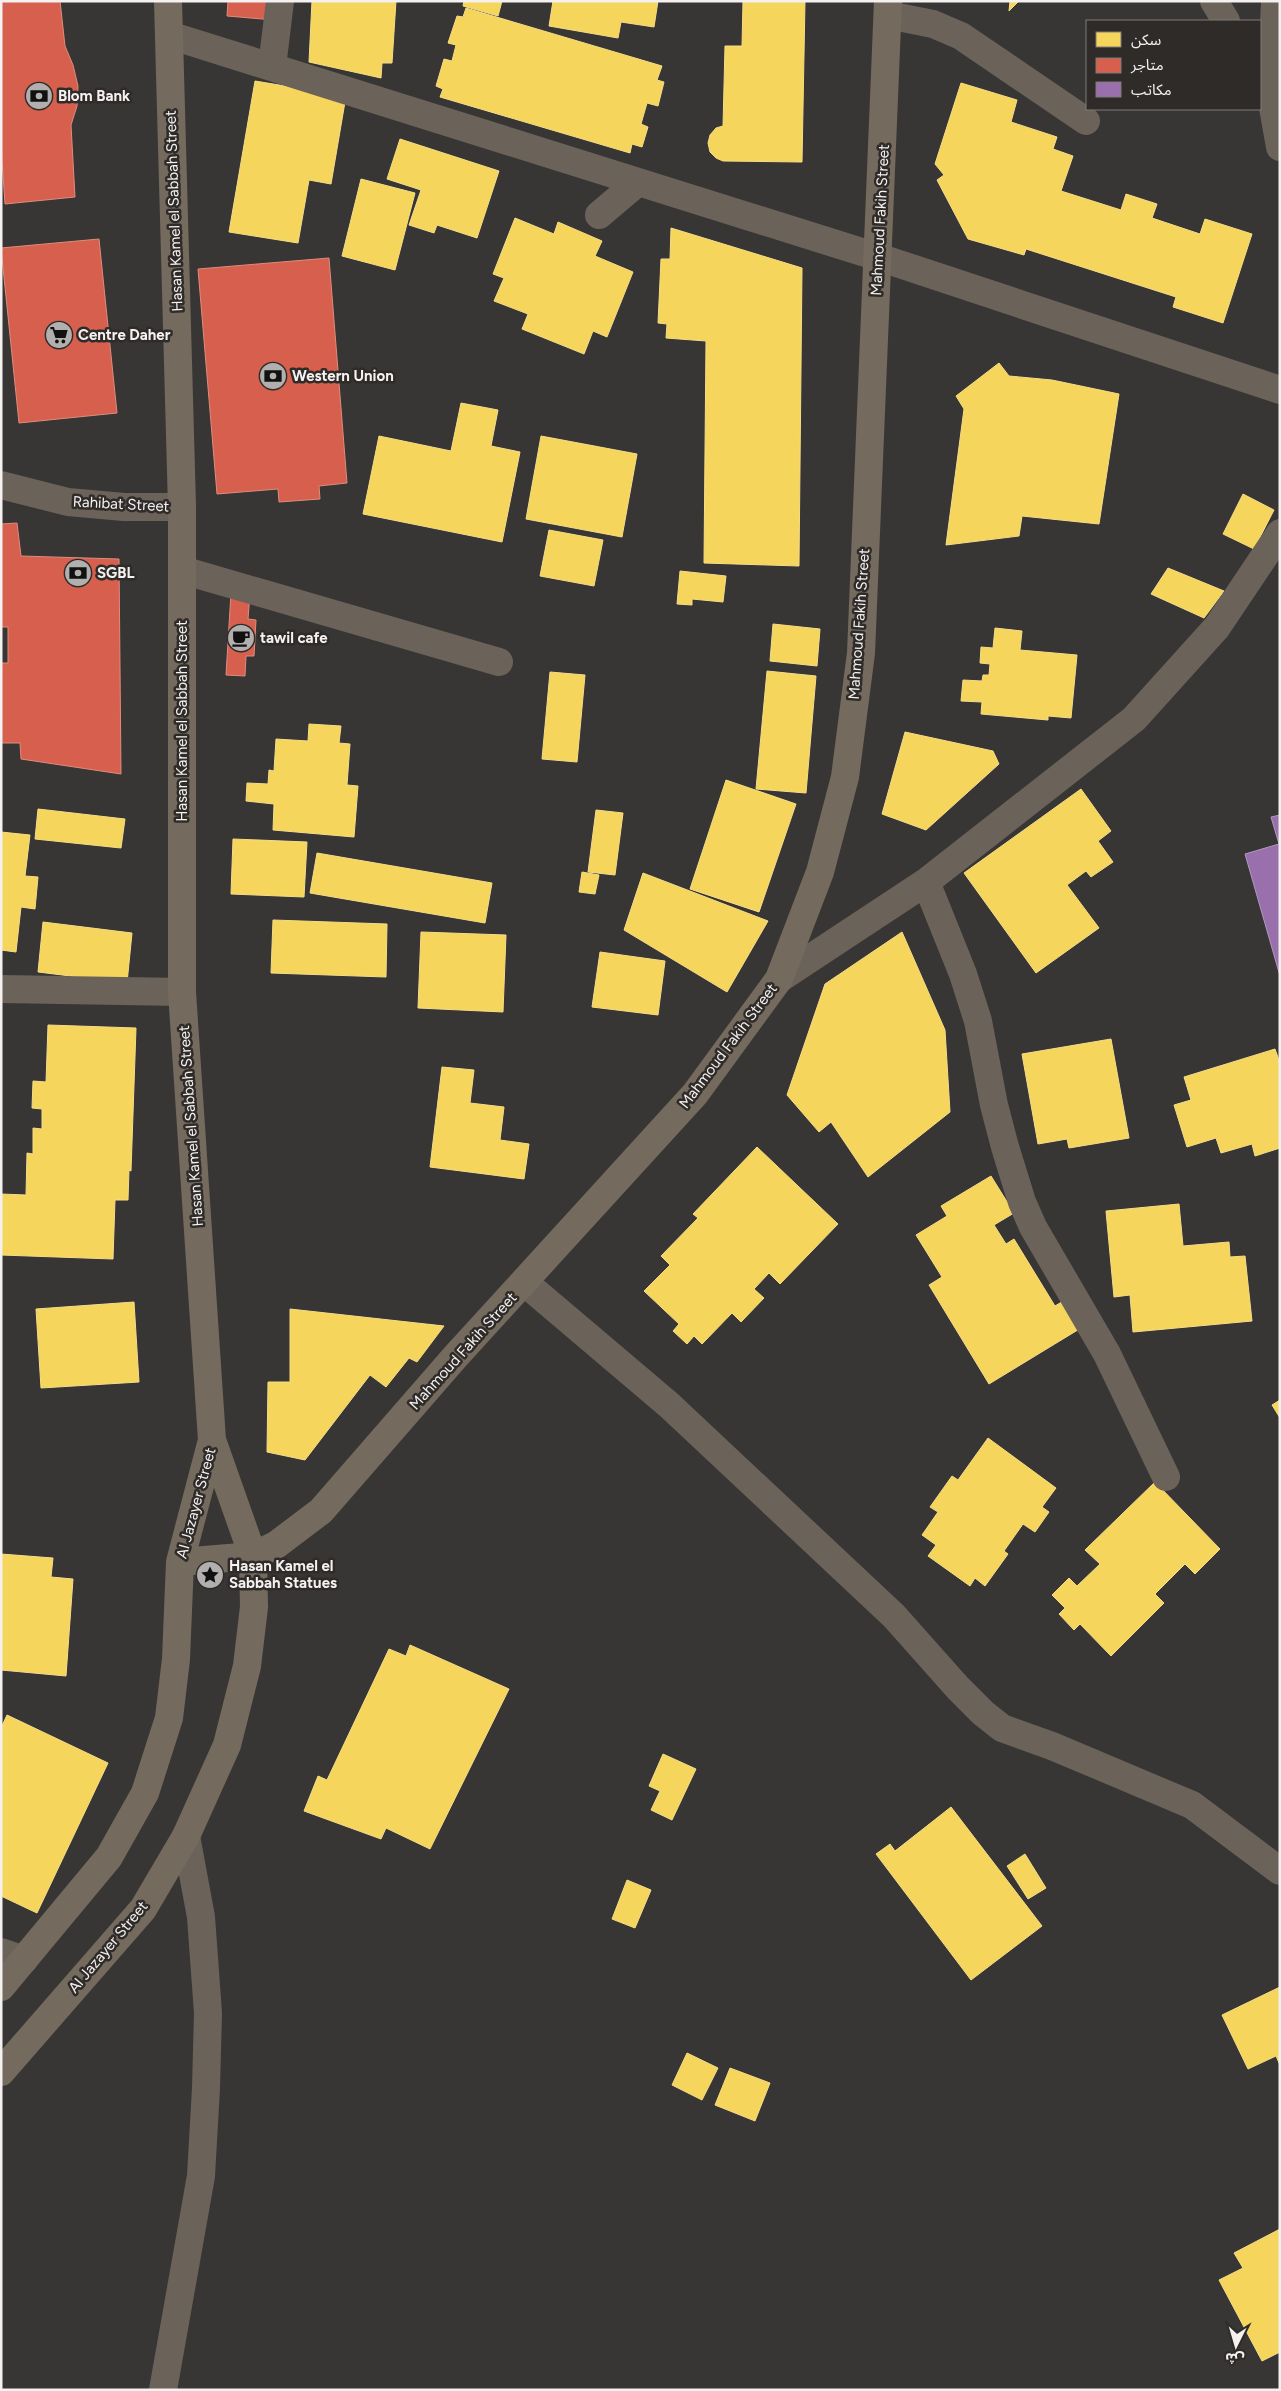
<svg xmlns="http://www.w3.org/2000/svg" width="1281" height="2391" viewBox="0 0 1281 2391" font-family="Figtree,'Noto Sans Arabic',sans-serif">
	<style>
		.homes { fill: #f6d55c; stroke: #f5dd88 }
		.shops { fill: #d6604d; stroke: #df8c7e }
		.offices { fill: #9970ab; stroke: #b497c0 }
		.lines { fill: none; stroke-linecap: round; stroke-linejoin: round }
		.minor { stroke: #6b6359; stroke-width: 28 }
		.major { stroke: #746b5e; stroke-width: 28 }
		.labels { text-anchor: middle; stroke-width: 5; stroke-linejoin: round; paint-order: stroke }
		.poi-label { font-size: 15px; font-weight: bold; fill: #f4f1f0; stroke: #2f2b29; text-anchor: start }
		.street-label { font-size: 15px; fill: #f4f1f0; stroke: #2f2b29 }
	</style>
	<rect width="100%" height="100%" fill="#383634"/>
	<path class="homes" d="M312,1H396L392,63H382L381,78L309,62Z
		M464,1H502L498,16L463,6Z
		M553,1H658L654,27L621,22L618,38L549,26Z
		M743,1H805L802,162L723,161L716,158L710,152L708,143L710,135L716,128L723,126L725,46H742Z
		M1010,1H1019L1009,11Z
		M466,8L662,66L657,80L664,82L658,106L647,103L641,124L648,127L642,147L632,144L630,153L440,97L443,89L436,86L444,59L452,61L456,45L448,43L457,16L463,17Z
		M255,81L346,96L331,184L309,180L298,243L229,232Z
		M961,83L1017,100L1011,122L1057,137L1053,149L1073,156L1061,191L1121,210L1126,194L1157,204L1152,218L1200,234L1205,219L1252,234L1223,323L1173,307L1176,297L1026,249L1024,255L968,239L937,180L944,175L935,164Z
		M400,139L499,171L477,238L437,225L434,233L409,225L421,190L387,179Z
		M361,179L415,193L395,270L342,256Z
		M515,218L554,234L558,222L602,241L595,256L633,272L607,337L593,331L584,354L522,329L528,314L494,301L504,278L493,274Z
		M671,228L802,268L799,566L704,563L706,341L666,338L667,324L658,323L661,259H670Z
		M999,363L1009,376L1052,380L1119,394L1099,524L1022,516L1019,536L946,545L964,409L956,396Z
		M461,403L498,410L491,446L520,452L502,542L363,514L379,436L451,451Z
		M541,436L637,454L622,537L526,519Z
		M1243,494L1274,510L1254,549L1223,534Z
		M549,530L603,540L594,586L540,576Z
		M1168,568L1224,591L1204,618L1151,594Z
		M680,571L726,576L723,602L692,599V605L677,604Z
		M773,624L820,629L817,666L770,661Z
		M995,628L1022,631L1020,650L1077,655L1071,718L1048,716V720L981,714L982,702L961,701L963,680L982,681L983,675H989L990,664L980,663L981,647L993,648Z
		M767,671L816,676L806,793L756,789Z
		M550,672L585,675L577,762L542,759Z
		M309,724L341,726L339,743L350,744L347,785L358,786L354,837L273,830L274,804L246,801L247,783L268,784L269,770L274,771L276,739L308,741Z
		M905,732L993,751L999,764L926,830L882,814Z
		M726,780L796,804L759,912L690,889Z
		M1081,789L1111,831L1098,841L1113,862L1091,877L1086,871L1067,885L1099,928L1036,973L964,873Z
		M38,809L125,819L121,848L35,839Z
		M596,810L623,813L615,875L588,872Z
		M1,832L30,835L25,876L38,877L35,909L21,907L16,952L1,950Z
		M233,839L307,842L304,897L231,894Z
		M317,853L492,883L485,923L310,893Z
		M582,872L599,875L595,894L579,892Z
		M643,873L768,921L727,992L624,930Z
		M273,920L387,924L386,977L271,973Z
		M43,922L132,933L127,983L38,972Z
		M421,932L506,935L503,1012L418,1008Z
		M902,932L945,1030L950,1112L868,1177L831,1122L819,1132L787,1095L825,984Z
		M600,952L665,961L658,1015L592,1007Z
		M48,1025L136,1028L131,1171L129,1170L128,1200H115L113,1259L1,1255V1194L26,1195L27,1153L33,1154V1128L42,1129V1109L32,1108L33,1081L46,1082Z
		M1111,1039L1129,1138L1069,1148L1067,1139L1038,1144L1022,1054Z
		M1275,1049L1280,1063V1148L1255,1156L1252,1144L1221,1153L1216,1138L1187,1147L1174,1105L1191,1100L1184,1077Z
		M442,1067L474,1070L470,1103L504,1107L500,1140L529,1144L524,1179L430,1167Z
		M757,1147L838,1224L780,1284L769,1273L754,1289L764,1298L741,1322L732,1313L702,1344L694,1336L687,1344L673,1331L679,1324L644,1291L670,1265L661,1256L698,1218L693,1214Z
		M991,1176L1014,1213L994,1225L1006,1244L1014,1239L1055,1306L1065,1300L1081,1328L989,1384L929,1285L942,1277L916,1235L947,1216L941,1206Z
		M1179,1204L1183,1246L1229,1242L1230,1257L1245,1256L1252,1321L1133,1332L1130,1295L1114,1297L1106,1211Z
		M134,1302L139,1382L41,1388L36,1309Z
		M290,1309L444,1326L417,1362L409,1358L386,1387L370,1375L305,1460L267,1452L268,1382H290Z
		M1280,1400V1418L1272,1405Z
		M988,1438L1056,1488L1042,1507L1049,1512L1035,1532L1023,1524L1004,1551L1008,1554L985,1586L975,1578L970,1586L928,1556L936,1545L922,1535L938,1512L930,1507L952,1476L958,1480Z
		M1155,1482L1220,1549L1195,1574L1185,1564L1155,1594L1164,1603L1111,1656L1080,1624L1074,1630L1059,1614L1065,1608L1052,1595L1069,1578L1077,1586L1100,1564L1085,1550Z
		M1,1554L53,1558L51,1577L73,1579L66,1676L1,1670Z
		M410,1645L509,1689L430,1849L386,1828L381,1839L304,1811L318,1776L327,1780L389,1649L406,1656Z
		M7,1715L108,1763L37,1913L1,1896V1728Z
		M663,1754L696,1769L672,1820L651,1810L660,1791L649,1786Z
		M951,1807L1042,1926L971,1980L876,1854L890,1844L895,1851Z
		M1025,1854L1046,1888L1028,1899L1007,1866Z
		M627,1880L651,1890L635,1928L612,1919Z
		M1280,1987V2065L1276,2056L1248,2069L1222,2015Z
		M687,2053L718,2068L702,2100L672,2085Z
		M730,2068L770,2083L755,2121L715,2105Z
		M1280,2229V2352L1262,2361L1219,2280L1243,2268L1234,2253Z"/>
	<path class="shops" d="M1,1H60L65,46L73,65L78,86L77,106L71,125L75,197L5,204L1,146Z
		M228,1H275L274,20L227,16Z
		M99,239L117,413L19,423L1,248Z
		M329,258L347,483L319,486L320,499L279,502L278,489L217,494L198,269Z
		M17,523L21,556L119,559L121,774L21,759L20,743H1V663H8V627H1V524Z
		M231,593L250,594L248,619L256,620L254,656H246L245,676L226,675Z"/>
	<path class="offices" d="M1280,815V976L1245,854L1279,844L1271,817Z"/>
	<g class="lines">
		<path class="minor" d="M1214,1L1226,21
			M888,15L933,24L961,36L1086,121
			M169,35L878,257L1280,390
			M272,67L280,1
			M1262,81L1271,96L1280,147
			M1271,96L1275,1
			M599,215L638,182
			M1,485L68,502L124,507H182
			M182,570L499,662
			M926,882L963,974L978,1021L994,1105L1005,1147L1022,1202L1033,1227L1107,1354L1166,1477
			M779,979L926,882L1134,719L1217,627L1280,533
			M1,989L182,992
			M524,1282L669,1405L894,1616L958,1688L983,1713L1002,1728L1052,1746L1192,1805L1280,1871
			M1,1952L24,1960
			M163,2390L201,2176L206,2088L208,2013L201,1917L186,1836"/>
		<path class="major" d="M180,1562L253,1556L276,1545L321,1511L455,1357L695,1094L779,979L820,872L845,777L861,653L888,1
			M1,1987L109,1857L145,1793L169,1718L176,1659L180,1562L212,1440
			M1,2072L143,1909L186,1836L227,1745L247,1666L254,1607L253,1556L212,1440L182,992V507L168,1"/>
	</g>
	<defs>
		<g id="bank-disc" transform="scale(1.4375)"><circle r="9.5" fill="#b2b0ae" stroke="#2f2b29"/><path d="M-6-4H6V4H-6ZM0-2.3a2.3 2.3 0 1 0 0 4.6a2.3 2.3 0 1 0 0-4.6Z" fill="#111"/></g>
		<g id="supermarket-disc" transform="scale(1.4375)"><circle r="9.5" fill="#b2b0ae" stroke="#2f2b29"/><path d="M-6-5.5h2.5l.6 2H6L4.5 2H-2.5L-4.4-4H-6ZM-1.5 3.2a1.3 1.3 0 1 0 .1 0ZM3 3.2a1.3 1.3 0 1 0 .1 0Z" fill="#111"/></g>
		<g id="cafe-disc" transform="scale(1.4375)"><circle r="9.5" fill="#b2b0ae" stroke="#2f2b29"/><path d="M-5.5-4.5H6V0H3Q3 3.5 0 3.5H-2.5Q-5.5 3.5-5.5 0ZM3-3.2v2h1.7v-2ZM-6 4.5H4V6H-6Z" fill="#111"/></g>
		<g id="sight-disc" transform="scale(1.4375)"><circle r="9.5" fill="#b2b0ae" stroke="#2f2b29"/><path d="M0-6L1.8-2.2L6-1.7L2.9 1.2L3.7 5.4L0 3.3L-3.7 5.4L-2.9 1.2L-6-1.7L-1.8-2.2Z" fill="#111"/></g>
	</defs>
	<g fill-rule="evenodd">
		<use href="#bank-disc" x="39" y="96"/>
		<use href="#supermarket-disc" x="59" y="335"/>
		<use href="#bank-disc" x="273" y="376"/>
		<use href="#bank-disc" x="78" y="573"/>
		<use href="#cafe-disc" x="241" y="638"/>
		<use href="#sight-disc" x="210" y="1575"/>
	</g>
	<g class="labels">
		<g class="poi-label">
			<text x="58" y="101">Blom Bank</text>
			<text x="78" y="340">Centre Daher</text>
			<text x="292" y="381">Western Union</text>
			<text x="97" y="578">SGBL</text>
			<text x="260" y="643">tawil cafe</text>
			<text x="229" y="1571">Hasan Kamel el<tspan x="229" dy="17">Sabbah Statues</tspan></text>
		</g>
		<g class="street-label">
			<text transform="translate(174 211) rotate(-92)" y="5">Hasan Kamel el Sabbah Street</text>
			<text transform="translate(880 220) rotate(-87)" y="5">Mahmoud Fakih Street</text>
			<text transform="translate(121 504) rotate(3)" y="5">Rahibat Street</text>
			<text transform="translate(859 624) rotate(-86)" y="5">Mahmoud Fakih Street</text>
			<text transform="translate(182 721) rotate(-90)" y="5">Hasan Kamel el Sabbah Street</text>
			<text transform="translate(728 1046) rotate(-53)" y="5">Mahmoud Fakih Street</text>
			<text transform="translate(191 1126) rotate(-94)" y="5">Hasan Kamel el Sabbah Street</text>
			<text transform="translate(463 1351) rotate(-48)" y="5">Mahmoud Fakih Street</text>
			<text transform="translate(196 1503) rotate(-75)" y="5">Al Jazayer Street</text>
			<text transform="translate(108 1947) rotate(-50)" y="5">Al Jazayer Street</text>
		</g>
	</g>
	<rect width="1281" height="2391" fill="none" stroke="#f4f1f0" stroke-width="5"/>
	<rect x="1086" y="20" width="175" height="90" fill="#2f2b29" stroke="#7e7a79"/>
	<rect x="1096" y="32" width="25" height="15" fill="#f6d55c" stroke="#7e7a79"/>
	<text x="1131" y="45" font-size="15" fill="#f4f1f0">سكن</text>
	<rect x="1096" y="58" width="25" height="15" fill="#d6604d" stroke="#7e7a79"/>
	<text x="1131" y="70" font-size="15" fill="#f4f1f0">متاجر</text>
	<rect x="1096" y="82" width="25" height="15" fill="#9970ab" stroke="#7e7a79"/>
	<text x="1131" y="95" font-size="15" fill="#f4f1f0">مكاتب</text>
	<g transform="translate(1236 2346) rotate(185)" stroke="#2f2b29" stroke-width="4" paint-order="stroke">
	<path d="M0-4L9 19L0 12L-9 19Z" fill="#f4f1f0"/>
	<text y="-8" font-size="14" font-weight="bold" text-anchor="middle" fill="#f4f1f0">ش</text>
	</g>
</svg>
